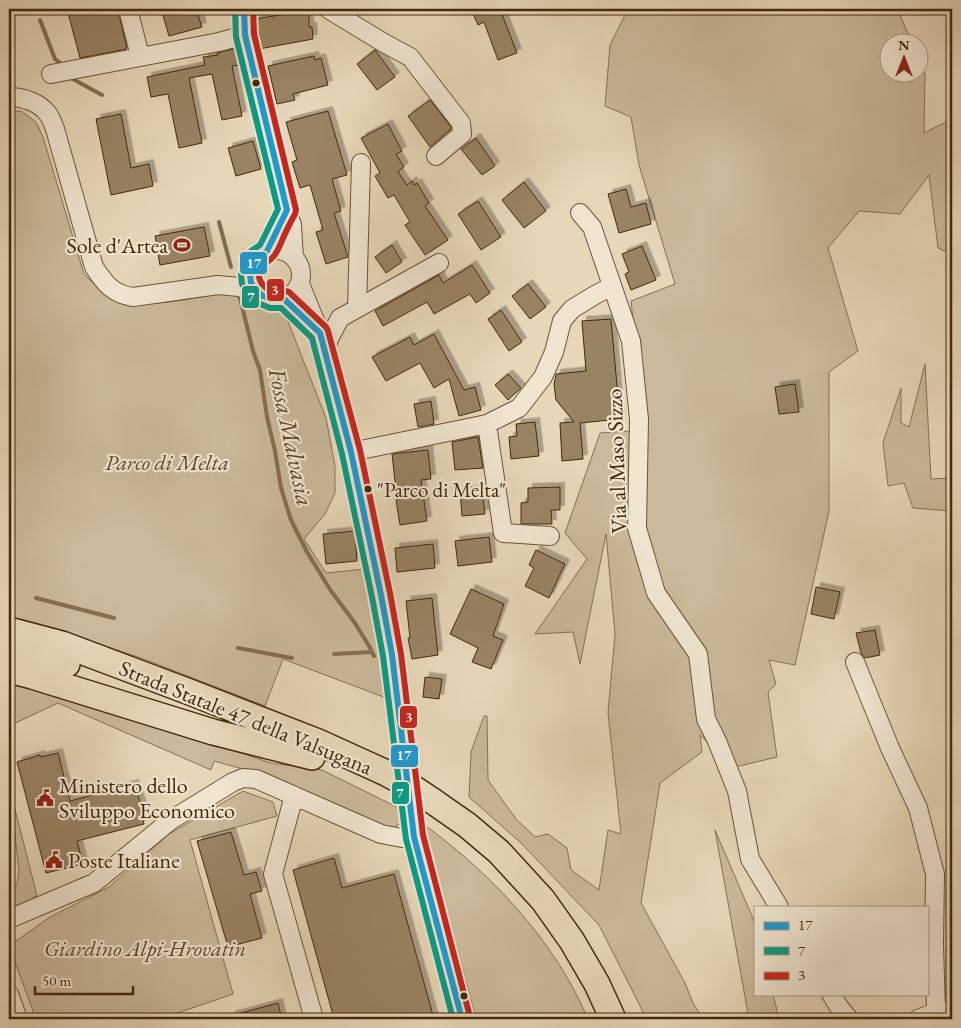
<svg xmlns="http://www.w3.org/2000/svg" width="961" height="1028" viewBox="0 0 961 1028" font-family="'EB Garamond',serif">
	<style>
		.green { fill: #cab99a; stroke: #867152 }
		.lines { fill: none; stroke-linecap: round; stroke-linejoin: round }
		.stream { stroke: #846e4f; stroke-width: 4 }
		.building { fill: #988364; stroke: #43290a; filter: url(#shadow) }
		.minor-casing { stroke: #6c5436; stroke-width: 20 }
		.highway-casing { stroke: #43290a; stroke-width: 28 }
		.minor { stroke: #efe5d1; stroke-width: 18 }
		.highway { stroke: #e6d7b8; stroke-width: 25 }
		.highway-bridge-casing { stroke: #43290a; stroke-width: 28; stroke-linecap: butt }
		.highway-bridge { stroke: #e6d7b8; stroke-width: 25 }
		.bus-1-casing { stroke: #efe5d1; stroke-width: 10 }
		.bus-2-casing { stroke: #efe5d1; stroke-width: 10 }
		.bus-3-casing { stroke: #efe5d1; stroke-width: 10 }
		.bus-1 { stroke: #1f9acf; stroke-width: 6 }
		.bus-2 { stroke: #0a9b86; stroke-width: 6 }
		.bus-3 { stroke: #c52720; stroke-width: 6 }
		.bus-dot { fill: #43290a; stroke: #efe5d1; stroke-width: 2 }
		.labels { text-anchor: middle; stroke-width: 4.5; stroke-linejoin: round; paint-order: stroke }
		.bus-label { font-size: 21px; fill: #43290a; stroke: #efe5d1; text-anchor: start }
		.poi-label { font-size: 22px; fill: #43290a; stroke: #efe5d1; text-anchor: start }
		.street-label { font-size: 22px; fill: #43290a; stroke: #efe5d1 }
		.park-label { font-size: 22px; font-style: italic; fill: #5e4627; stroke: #efe5d1 }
		.water-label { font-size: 24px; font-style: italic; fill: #5e4627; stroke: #efe5d1 }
		.line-badge { stroke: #efe5d1; stroke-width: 2 }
		.badge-label { font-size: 14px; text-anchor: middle; font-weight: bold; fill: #fff }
	</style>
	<defs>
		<filter id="shadow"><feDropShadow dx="4.5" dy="-4.5" stdDeviation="0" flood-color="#0004"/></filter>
	</defs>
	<rect width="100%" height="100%" fill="#e6d7b8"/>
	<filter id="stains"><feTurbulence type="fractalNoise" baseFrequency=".004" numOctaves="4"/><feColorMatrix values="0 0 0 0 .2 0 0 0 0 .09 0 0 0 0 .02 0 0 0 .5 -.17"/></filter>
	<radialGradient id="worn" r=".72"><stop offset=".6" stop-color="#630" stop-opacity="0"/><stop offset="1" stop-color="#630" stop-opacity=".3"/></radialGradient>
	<path class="green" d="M628,9H897L912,42H888V72H918L919,59L925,74L924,133L952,119V255L938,248L929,175L900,214L859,211L828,248L858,351L829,372V511L795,665L769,660L776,684L768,692L777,757L735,767L700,735L702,752L660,783L641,903L685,983L693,1003L703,1019H646L640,1006L599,925L522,844L469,797L471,752L484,716H487L488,780L516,819L535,837L548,834L567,848L571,870L599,890L608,830L621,834L608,713L615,634L606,534L580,664L573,632L535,634L587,559L565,533L600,433L645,430L631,301L675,284L639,165L631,117L605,106L610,45Z
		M9,111H21L36,122L43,137L84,274C92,282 100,291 110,297C137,312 199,297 229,292H240L257,306L285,314L326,418L335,466V493L325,514L304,539L326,573L365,569L377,638L386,698L283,659L265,706L141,658L32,622L9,618Z
		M925,364L931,479L952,478V511L913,508L904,483L888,486L883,443L901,388V423L909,427Z
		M9,675L271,763L322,770L401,809V823L389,830L271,777L214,761L211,770L58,703L9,726Z
		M9,786L37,896L33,897L34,901L13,907L12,903L9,904V895L12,893L17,885L19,871L14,827L9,807Z
		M243,791L273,802L277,816L190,840L233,994L160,1019H36L9,946L50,917L109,887L169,834Z
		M424,825C439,835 453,847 466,858C517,903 561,956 588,1019H476Z
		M715,830L755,923V994H773L779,1019H749Z"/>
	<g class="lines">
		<path class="stream" d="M40,20L55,59L64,66
			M70,76L71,78L102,95
			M219,222L231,267
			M239,294L253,351L260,370L267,417L275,451L281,488L291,520L307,552L331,591L355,623L369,646L374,656
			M36,598L114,618
			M238,648L292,658
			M334,654L372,652"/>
	</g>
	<path class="building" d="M67,9H118L127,49L80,58Z
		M173,9H196L202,27L169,36L162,12Z
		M292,9H309V27H312L313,39L259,49L256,34L255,19L292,13Z
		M471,9H500L517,53L498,60L484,22L478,25Z
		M237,48L240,65L232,66L242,116L222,120L212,74L189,78L202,143L179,148L168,94L151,97L147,77L205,65L203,57L218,55L217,53Z
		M375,50L395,77L377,90L357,64Z
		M314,56L315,60L321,58L328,85L293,94L295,100L277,104L268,66Z
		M430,100L451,127V129L430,147L408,116Z
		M328,111L347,175L332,179L341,211L334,213L348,257L326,264L316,232L323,230L310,185L300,188L292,162L297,160L286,122Z
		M121,114L131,168L149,164L153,186L111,195L96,119Z
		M388,124L402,151L396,154L404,167L398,172L407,185L412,181L414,185L417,183L429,203L425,206L448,240L425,255L405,225L410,222L394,195L388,198L375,176L380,173L361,138Z
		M476,138L495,166L482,175L461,149Z
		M253,141L261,169L236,176L228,148Z
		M524,182L546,211L524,228L502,200Z
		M626,189L631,207L646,203L651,224L619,233L608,194Z
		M478,201L501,237L481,250L458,214Z
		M204,227L210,256L160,265L155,236Z
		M392,245L402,262L386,273L375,257Z
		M642,246L656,280L631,290L625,274L629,272L622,254Z
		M472,265L490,293L476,303L470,294L434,314L427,302L383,326L375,311L439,275L443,283Z
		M528,284L546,307L530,319L512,296Z
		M501,310L522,342L509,351L488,319Z
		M611,319L620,419L580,423L583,459L562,461L560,423L574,422L556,400L554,384L556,375V374L586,371L582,321Z
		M434,334L464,390L475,387L481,410L459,416L449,379L434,388L420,363L386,381L372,357L410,337L414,345Z
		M508,374L521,388L508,400L495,385Z
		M795,384L799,412L779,414L775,387Z
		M431,401L434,424L418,427L414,404Z
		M535,422L539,456L511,459L509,437L517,436L516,424Z
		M478,437L483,468L455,470L452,442Z
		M428,450L431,479L421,480L427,521L400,525L396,500H397L392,454Z
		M560,487V510H551L552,524H521V503L528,502V488Z
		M482,489L485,514L462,516L460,492Z
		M355,531L357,561L326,564L323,534Z
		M489,537L492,562L458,566L455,541Z
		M433,544L435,568L397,572L395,548Z
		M536,550L565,564L549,598L525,586L534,568L529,565Z
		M816,587L840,592L834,619L811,614Z
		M471,589L504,604L493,636L503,640L491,669L472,662L478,648L450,634Z
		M432,598L438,655L412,659L408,638H410L406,601Z
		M875,630L880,655L865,658L861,653L856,633Z
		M425,677L442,679L439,699L423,697Z
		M58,753L70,801L134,784L142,807L140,810L144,824L77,841L83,864L46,873L17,762L40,755L41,757Z
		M231,832L244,875L256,872L262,891L250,894L262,938L228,947L197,841Z
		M334,858L342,888L394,874L434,1019H334L293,870Z
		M278,1003L282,1019H230V1016Z"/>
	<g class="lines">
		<g class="minor-casing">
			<path id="minor" d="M128,9L140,56
				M244,9L245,35L287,210L292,225L294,258
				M328,9L384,43L410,57L461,123L462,134L436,156
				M51,74L219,42L245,35
				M9,97C23,97 39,102 48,114C51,118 53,124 55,129L94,267C105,284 113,294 133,297L218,285L239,287L257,293
				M580,213L592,227L631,341L639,419L637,528L656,593L698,654L706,719L717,741L737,791L750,859L779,907
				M251 275a25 25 0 1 1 50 0a25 25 0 1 1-50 0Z
				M267,251L287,210
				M300,284L320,333L351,452L381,595L392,655L405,758L414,837L462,1019
				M357,308L361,163
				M324,351L331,335L340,318L439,263
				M487,424L503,533L550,536
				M351,452L487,424L519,408L543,377L554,352L562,321L572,309L595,295L612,286
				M855,662L890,748L918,808L935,874L934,944L936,1012
				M293,795L292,803L273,874L314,1019
				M9,919L94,883L171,820L233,782L243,778L256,779L381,834L402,838L414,837
				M9,994L18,1019
				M831,994L839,1007L849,1019
				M918,1019L936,1012L952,1010"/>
		</g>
		<g class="highway-casing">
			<path id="highway" d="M9,630L62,644L187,691L318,742L384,772
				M9,647L67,664
				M9,670L32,676L213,732L312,757
				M434,802L467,825L499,852L543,900L572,941L597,984L613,1019"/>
		</g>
		<use href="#minor" class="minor"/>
		<use href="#highway" class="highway"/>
		<g class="highway-bridge-casing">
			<path id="highway-bridge" d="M384,772L410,786L434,802"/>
		</g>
		<use href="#highway-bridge" class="highway-bridge"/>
		<g class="bus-1-casing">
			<path id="bus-1" d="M244,9L245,35L287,210L267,251L257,258L252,266L250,274L251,283L256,290L263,296L272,299H284L320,333L351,452L381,595L392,655L414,837L462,1019"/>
		</g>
		<g class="bus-2-casing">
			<path id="bus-2" d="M235,9L236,37L278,209L260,245L251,251L244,262L241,274L242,284L249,296L258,303L270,308H281L312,338L342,454L372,597L383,656L406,839L453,1019"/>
		</g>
		<g class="bus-3-casing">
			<path id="bus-3" d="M253,9L254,34L296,210L295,214C290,223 285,233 281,243C279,247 277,253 273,257C269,262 262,263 260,271C257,277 261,284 266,288C274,292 282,289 289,292L326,327L328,331L360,450L390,593L401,654L423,835L470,1017"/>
		</g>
		<use href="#bus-1" class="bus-1"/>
		<use href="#bus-2" class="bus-2"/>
		<use href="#bus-3" class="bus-3"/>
	</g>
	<defs>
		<g id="stadium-bare" transform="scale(1.35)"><path d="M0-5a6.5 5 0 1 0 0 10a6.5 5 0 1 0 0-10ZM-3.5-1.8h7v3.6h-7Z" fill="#8f2418" stroke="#efe5d1" stroke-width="2.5" paint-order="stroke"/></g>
		<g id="civic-bare" transform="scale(1.35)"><path d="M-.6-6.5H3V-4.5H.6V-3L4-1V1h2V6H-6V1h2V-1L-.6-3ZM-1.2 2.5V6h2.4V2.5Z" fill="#8f2418" stroke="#efe5d1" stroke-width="2.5" paint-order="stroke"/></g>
	</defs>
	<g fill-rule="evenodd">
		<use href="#stadium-bare" x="182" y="245"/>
		<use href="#civic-bare" x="45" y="798"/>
		<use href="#civic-bare" x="54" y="860"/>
	</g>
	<g class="bus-dot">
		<circle cx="256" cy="83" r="4.5"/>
		<circle cx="368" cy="489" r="4.5"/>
		<circle cx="464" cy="996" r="4.5"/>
	</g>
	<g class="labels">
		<g class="bus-label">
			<text x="377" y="497">"Parco di Melta"</text>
		</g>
		<g class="poi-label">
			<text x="168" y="253" text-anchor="end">Sole d'Artea</text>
			<text x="59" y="793">Ministero dello<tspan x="59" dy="25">Sviluppo Economico</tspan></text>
			<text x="68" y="868">Poste Italiane</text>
		</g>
		<g class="street-label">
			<text transform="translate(616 461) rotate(-92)" y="8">Via al Maso Sizzo</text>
			<text transform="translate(246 717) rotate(22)" y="8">Strada Statale 47 della Valsugana</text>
		</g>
		<g class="park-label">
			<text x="167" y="470">Parco di Melta</text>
			<text x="145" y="956">Giardino Alpi-Hrovatin</text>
		</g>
		<g class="water-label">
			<text transform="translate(291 437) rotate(78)" y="8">Fossa Malvasia</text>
		</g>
	</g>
	<g class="line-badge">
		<rect x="239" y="251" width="29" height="24" rx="5" fill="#1f9acf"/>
		<rect x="266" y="278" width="19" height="24" rx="5" fill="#c52720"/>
		<rect x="241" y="285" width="19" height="24" rx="5" fill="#0a9b86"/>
		<rect x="399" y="705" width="19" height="24" rx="5" fill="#c52720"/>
		<rect x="390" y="744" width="29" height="24" rx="5" fill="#1f9acf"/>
		<rect x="391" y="781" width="19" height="24" rx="5" fill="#0a9b86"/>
	</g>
	<g class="badge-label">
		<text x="254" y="268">17</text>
		<text x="275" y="295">3</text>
		<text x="251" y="302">7</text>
		<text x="409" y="722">3</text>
		<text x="404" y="760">17</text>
		<text x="400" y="798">7</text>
	</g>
	<rect width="961" height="1028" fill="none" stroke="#e6d7b8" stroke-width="30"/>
	<rect x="10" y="10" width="941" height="1008" fill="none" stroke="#43290a" stroke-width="2.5"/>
	<rect x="15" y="15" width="931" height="998" fill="none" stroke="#43290a"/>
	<rect x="754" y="906" width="175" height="90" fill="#efe5d1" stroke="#aa9a81"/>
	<rect x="764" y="922" width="25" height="8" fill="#1f9acf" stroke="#aa9a81"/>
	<text x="798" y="930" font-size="15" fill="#43290a">17</text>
	<rect x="764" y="947" width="25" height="8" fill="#0a9b86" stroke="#aa9a81"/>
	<text x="798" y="956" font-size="15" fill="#43290a">7</text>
	<rect x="764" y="972" width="25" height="8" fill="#c52720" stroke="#aa9a81"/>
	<text x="798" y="980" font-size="15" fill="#43290a">3</text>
	<g transform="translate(904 58)"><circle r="24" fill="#efe5d1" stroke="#aa9a81"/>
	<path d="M0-4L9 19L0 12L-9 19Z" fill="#8f2418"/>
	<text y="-8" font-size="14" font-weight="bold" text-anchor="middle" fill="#43290a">N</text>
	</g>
	<path d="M35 986v8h98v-8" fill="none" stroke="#43290a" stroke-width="2.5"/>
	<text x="42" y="986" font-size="15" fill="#43290a" stroke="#efe5d1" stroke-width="4" paint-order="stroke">50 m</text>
	<rect width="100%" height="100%" filter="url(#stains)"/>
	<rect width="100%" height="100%" fill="url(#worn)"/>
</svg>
